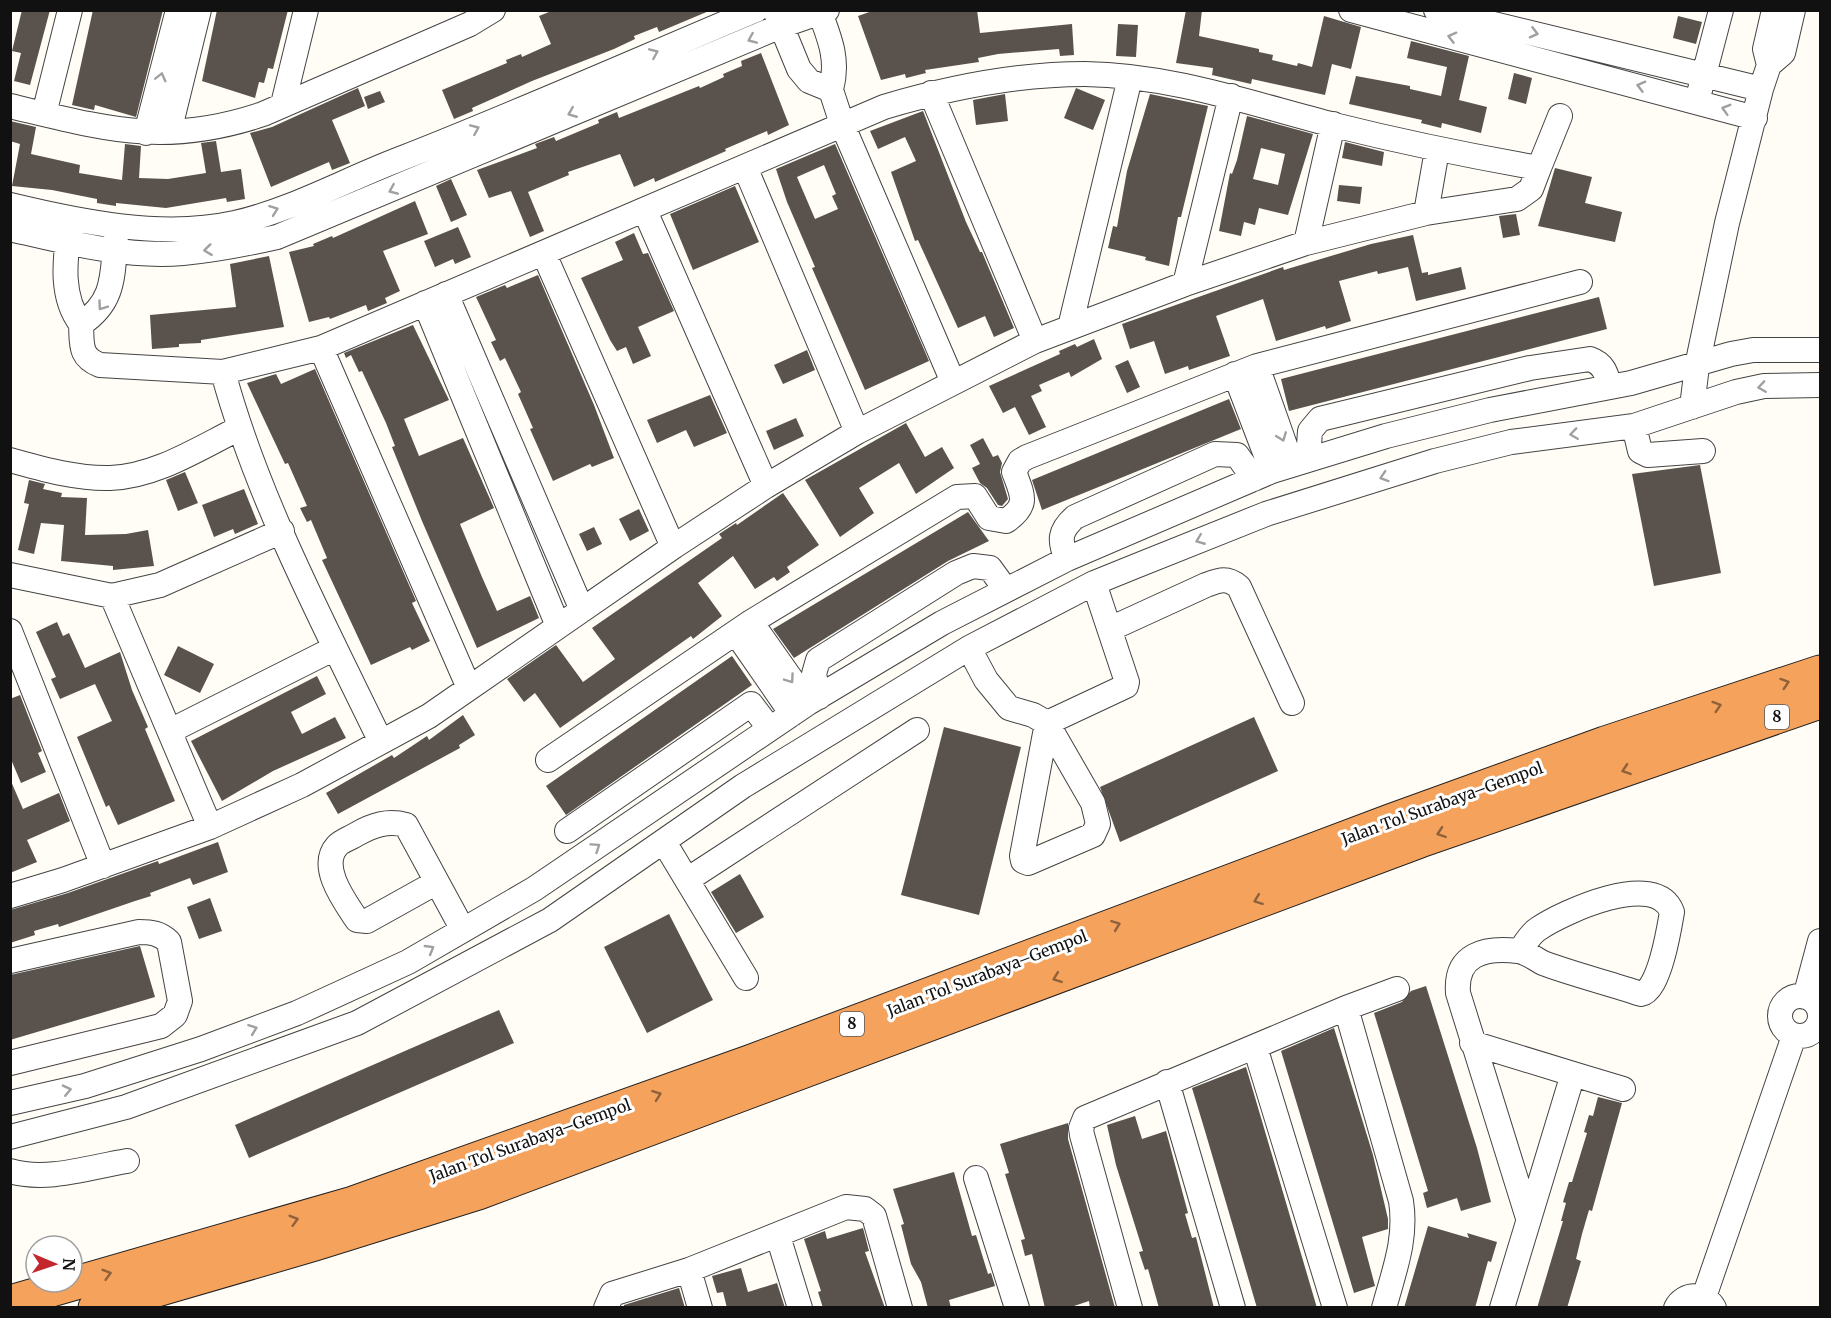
<svg xmlns="http://www.w3.org/2000/svg" width="1831" height="1318" viewBox="0 0 1831 1318" font-family="Merriweather,serif">
	<style>
		.building { fill: #5a524d; fill-rule: evenodd }
		.lines { fill: none; stroke-linecap: round; stroke-linejoin: round }
		.minor-casing { stroke: #444; stroke-width: 26 }
		.highway-casing { stroke: #222; stroke-width: 35 }
		.minor { stroke: #fff; stroke-width: 24 }
		.highway { stroke: #f5a25d; stroke-width: 33 }
		.oneway { stroke: #a0a0a0 }
		.oneway2 { stroke: #8e613b }
		.labels { text-anchor: middle; stroke-width: 6; stroke-linejoin: round; paint-order: stroke }
		.shield { fill: #fff; stroke: #585858; stroke-width: 1.5 }
		.shield-label { font-size: 15px; font-weight: bold; fill: #111 }
		.street-label { font-size: 16px; fill: #111; stroke: #fff }
	</style>
	<rect width="100%" height="100%" fill="#fffdf5"/>
	<path class="building" d="M22,10H50L30,85L14,81L21,53L12,51Z
		M93,10H163L136,117L95,105L94,110L72,105Z
		M217,10H288L273,69L268,68L264,83L259,82L255,98L202,81Z
		M554,10H709V11L659,32L657,27L634,36L635,39L614,49L532,81L472,108L473,111L454,119L442,90L507,63L506,60L521,54L522,57L551,44L539,16Z
		M875,10H977L980,33L1072,24L1074,55L1060,56L1059,49L998,54L978,58L979,62L925,70L926,73L906,78L905,74L881,80L858,16Z
		M1186,10H1202L1199,36L1259,49V52L1273,55L1272,60L1297,66L1298,63L1312,67L1324,16L1361,27L1351,69L1332,64L1325,95L1252,79L1251,84L1212,75L1213,68L1176,63Z
		M1678,16L1702,22L1696,44L1673,38Z
		M1118,24L1138,25L1136,57L1116,56Z
		M1411,41L1469,56L1459,100L1487,107L1481,133L1442,123L1441,128L1421,123L1422,120L1349,104L1356,76L1410,86V89L1441,96L1447,67L1407,58Z
		M761,53L789,125L768,135L767,131L725,149L726,151L655,182L654,178L634,187L620,154L568,172L569,175L528,192L544,231L530,237L511,191L489,198L477,170L537,148L535,144L554,137L556,141L599,123L598,120L617,112L619,118L699,86L700,88L724,77L723,74L742,66L741,61Z
		M1514,73L1532,78L1526,104L1508,99Z
		M358,88L365,106L332,120L350,163L332,170L329,162L271,187L250,133L272,127Z
		M1076,88L1105,100L1093,130L1064,118Z
		M380,91L385,102L368,109L364,97Z
		M1005,94L1008,121L976,125L973,100Z
		M1150,94L1208,106L1181,217H1178L1169,266L1145,260L1146,257L1108,248L1113,226L1117,227L1127,171Z
		M923,111L966,222L980,252H982L1014,328L994,337L985,316L958,328L918,240L915,241L891,172L916,161L905,137L878,149L870,131Z
		M1247,116L1313,134L1288,215L1259,208L1255,225L1244,222L1241,236L1219,231L1230,173L1232,174L1237,160ZM1261,148L1285,154L1278,185L1253,179Z
		M10,121L36,127L31,154L80,165L79,173L122,180L125,144L141,146L139,178L168,179L206,173L201,143L216,141L221,172L241,169L245,199L227,202L226,198L166,208L116,203V206L97,203V199L52,190L12,186L20,144L10,141Z
		M1345,142L1384,152L1382,166L1342,158Z
		M835,144L929,361L865,390L812,268L815,267L787,202L776,169ZM824,165L836,194L832,196L838,209L815,219L797,177Z
		M1555,168L1592,177L1585,203L1622,212L1615,242L1538,226Z
		M451,179L467,215L451,222L436,186Z
		M1339,185L1362,187L1360,204L1337,201Z
		M735,186L759,242L693,270L670,214Z
		M415,201L428,234L383,251L400,291L385,298L387,303L368,311L366,305L330,319L329,317L309,322L289,252L314,246L313,244L332,236L333,238Z
		M1516,214L1520,235L1503,238L1499,216Z
		M458,227L471,257L455,264L453,259L435,267L424,241Z
		M634,233L643,254L648,253L674,311L638,327L651,356L633,364L626,347L617,351L610,340L581,278L623,260L615,242Z
		M1413,235L1422,273L1428,272V275L1461,267L1466,289L1416,301L1408,267L1378,274L1377,271L1339,281L1351,321L1326,329L1325,326L1276,341L1263,299L1216,316L1230,356L1189,370L1188,366L1165,374L1154,341L1130,349L1122,324L1283,267L1284,270L1371,244Z
		M269,256L284,327L201,340V343L179,344V347L152,349L150,315L236,307L230,264Z
		M538,275L594,405L614,458L592,467L590,464L553,481L530,429L533,428L518,394L521,392L505,358L500,361L491,342L496,340L476,297L505,285L507,288Z
		M1599,297L1607,329L1289,411L1281,379Z
		M413,325L449,400L404,419L419,456L463,438L494,508L460,524L482,577L497,611L530,596L539,618L477,648L422,521L392,447L395,446L386,423L362,371L359,372L351,355L346,358L344,353Z
		M1094,339L1102,359L1071,377L1069,372L1039,385L1042,391L1031,396L1046,427L1029,435L1015,407L1003,413L989,386L1060,354L1059,351L1075,344L1077,347Z
		M807,350L815,370L783,384L774,365Z
		M1128,360L1140,387L1127,393L1115,366Z
		M315,369L416,601L412,603L430,641L412,650L410,647L371,665L322,560L327,558L311,520L307,522L300,508L307,506L288,463L285,464L247,383L276,374L281,384Z
		M710,395L727,433L694,447L686,430L657,443L647,420Z
		M1229,399L1241,429L1042,510L1032,480Z
		M796,418L804,436L774,450L766,431Z
		M906,423L925,457L942,447L954,468L916,494L899,463L859,488L874,513L840,537L805,480Z
		M983,438L993,457L998,455L1002,463L1000,472L1008,499L1002,506L998,505L987,488L980,483L972,468L980,464L970,445Z
		M1700,465L1721,573L1654,586L1632,474Z
		M185,472L198,503L178,511L166,480Z
		M29,480L45,484L43,489L62,493L61,497L87,498L85,535L126,534L148,530L154,566L113,570V566L61,561L64,525L41,523L34,554L18,550L29,504L24,503Z
		M244,489L258,524L235,534L233,529L214,537L202,505Z
		M783,493L819,545L787,567L790,572L777,581L774,577L755,589L733,556L698,583L722,616L693,639L691,636L560,728L535,693L524,702L507,679L556,645L583,682L615,659L592,628L722,538L719,534L736,523L737,525Z
		M639,509L649,531L630,541L619,519Z
		M968,512L989,541L948,561L794,658L773,629Z
		M594,527L602,544L587,551L579,534Z
		M57,622L63,636L69,633L85,668L120,652L132,690L148,727L145,729L175,801L118,825L109,805L106,807L77,737L112,721L95,684L60,699L51,679L56,677L36,632Z
		M178,646L214,664L200,693L164,675Z
		M732,656L752,685L566,815L546,786Z
		M317,676L326,694L291,712L302,734L335,717L346,738L273,771L222,801L191,741Z
		M20,695L42,751L38,753L46,772L21,783L10,757V699Z
		M463,715L475,735L459,745L460,748L338,814L326,793L392,755L394,758L427,736L429,740Z
		M1254,717L1278,771L1120,842L1100,787Z
		M944,727L1021,747L979,915L901,895Z
		M10,779L23,809L59,793L70,821L27,840L37,862L10,873Z
		M218,842L228,872L193,885L190,878L150,893L151,896L135,901L59,927L58,924L34,931L35,935L10,943V910L68,893L158,861L159,864Z
		M740,874L764,917L736,933L711,892Z
		M210,898L222,931L199,939L187,907Z
		M669,914L713,1000L647,1033L604,947Z
		M140,946L155,997L10,1040V975Z
		M1426,986L1477,1148L1491,1202L1461,1211L1457,1198L1427,1208L1423,1193L1428,1191L1374,1013L1402,1002L1411,991Z
		M499,1010L514,1043L249,1158L235,1125Z
		M1334,1028L1373,1155L1388,1219V1229L1362,1237L1375,1286L1354,1293L1281,1051Z
		M1246,1067L1254,1094L1317,1308H1257L1205,1131L1192,1088Z
		M1598,1097L1622,1103L1592,1211L1589,1210L1582,1234L1576,1259L1581,1261L1567,1308H1537L1563,1221H1561L1566,1203L1563,1202L1569,1182H1572L1587,1133L1584,1132L1589,1115L1593,1116Z
		M1135,1116L1142,1139L1166,1131L1188,1213L1185,1214L1192,1238L1196,1237L1214,1308H1159L1148,1269L1145,1270L1139,1252L1143,1251L1116,1165L1107,1125Z
		M1068,1123V1139L1115,1308H1090L1089,1301L1068,1308H1045L1032,1254L1025,1256L1021,1240L1025,1239L1005,1174L1009,1173L1000,1144Z
		M954,1172L972,1236L976,1235L988,1274L991,1273L995,1286L949,1300L951,1308H928L921,1282L911,1264L901,1225L904,1224L893,1189Z
		M1428,1226L1469,1238L1467,1233L1497,1242L1491,1262L1488,1261L1475,1308H1404Z
		M863,1228L869,1251L865,1252L885,1308H823L818,1292L821,1291L804,1239L825,1231L827,1239Z
		M741,1268L748,1292L777,1283L785,1308H727L723,1292L717,1293L712,1276Z
		M679,1288L685,1308H624V1305Z"/>
	<g class="lines">
		<g class="minor-casing">
			<path id="minor" d="M1351,10L1755,118
				M1436,10L1761,89
				M776,13L799,69L809,81L831,90C839,60 830,39 819,10
				M1769,65L1765,49L1774,10
				M831,90L842,124L953,382
				M1700,90L1721,10
				M931,93L1035,341
				M283,104L306,10
				M10,106C107,129 165,147 263,114L470,24L493,10
				M44,114L70,10
				M169,132L199,10
				M146,133L178,10
				M745,167L857,432
				M1539,168L1560,116
				M10,205C80,222 163,239 235,223C292,210 345,180 400,159C520,112 637,60 756,10
				M645,211L766,486
				M1426,213L1437,150
				M69,227C65,260 60,297 81,324C116,301 112,274 116,236
				M10,229C66,242 125,258 183,253C215,250 246,244 277,237L781,26L827,10
				M1306,243L1333,124
				M544,254L673,547
				M1185,284L1231,96
				M446,294L582,610
				M425,303L558,626
				M1070,327L1130,78
				M321,348L469,688
				M1257,366L1292,465
				M223,372C257,498 324,624 381,742
				M1235,374L1272,471
				M1692,407L1697,366L1727,223L1761,89L1769,65L1783,53L1793,10
				M1634,426L1640,451L1648,455L1703,451
				M10,460C43,469 76,479 110,478C155,477 199,448 238,429
				M1308,460L1310,431L1320,419L1530,368L1590,359C1604,364 1606,373 1610,387
				M1067,559C1059,541 1059,531 1075,517L1215,454L1237,455L1254,479
				M10,575L112,596L160,585L282,531
				M112,596L210,827
				M751,622L808,703
				M1110,629L1206,585C1220,580 1227,577 1239,587L1292,703
				M10,631L103,866
				M736,633L792,714
				M969,648L986,680L1009,708L1033,715L1047,723L1093,803L1098,824L1093,835L1028,863L1023,861L1022,856L1047,723L1126,686L1127,682L1094,583
				M819,697L814,674L818,660L956,573L973,566L990,568L1006,590
				M170,731L335,648
				M548,760L751,622L957,497L975,496L989,518L1006,521C1029,505 1023,496 1014,472L1020,461L1027,457L1257,366L1580,282
				M567,831L751,704L770,729
				M664,842L746,978
				M687,880L917,730
				M437,882L367,921L357,920C346,903 318,867 337,846C341,841 351,838 357,834C373,825 388,820 406,825L463,930
				M10,896L63,880L210,827L302,785L429,716L673,547L766,486L857,432L1035,341L1185,284L1306,243L1426,213L1517,199L1531,189L1539,168C1470,156 1402,142 1334,125C1252,104 1171,75 1085,74C1016,74 951,87 884,107L321,348L223,372L100,365C79,357 82,344 81,324
				M1520,951C1525,944 1530,934 1538,929C1563,912 1656,869 1672,912C1669,930 1659,991 1641,994C1609,983 1575,975 1543,963C1535,959 1527,952 1518,951C1485,947 1455,954 1458,993L1528,1218
				M10,961L139,932C151,932 160,933 169,942L180,1001L175,1015L161,1026L10,1063
				M1780 1016a20 20 0 1 1 40 0a20 20 0 1 1-40 0Z
				M1805,997L1820,941
				M1346,1008L1401,1201C1407,1239 1394,1271 1384,1308
				M1472,1043L1573,1074L1502,1308
				M1255,1047L1335,1308
				M1573,1074L1623,1089
				M1167,1082L1233,1308
				M10,1103L85,1086L201,1049L297,1013L408,962L534,889L808,703L942,623L1067,559L1272,471L1386,436L1490,410L1631,383L1731,354L1753,350H1820
				M10,1137L126,1107L357,1023L550,920L743,786L969,648L1094,583L1136,566L1266,514L1435,461L1511,442L1634,426L1736,392L1764,386L1820,385
				M10,1171C47,1182 90,1167 127,1161
				M976,1178L1017,1308
				M778,1236L800,1308
				M689,1270L700,1308
				M1704,1297L1794,1036
				M606,1308L612,1294L689,1270L846,1207L865,1209L874,1216L900,1308
				M1130,1308L1082,1135L1081,1128L1085,1118L1346,1008L1397,989
				M1676,1308C1684,1292 1706,1293 1714,1308"/>
		</g>
		<g class="highway-casing">
			<path id="highway" d="M10,1302L353,1203L749,1062L1390,821L1605,743L1820,672
				M95,1308L315,1244L478,1193L1420,841L1820,702"/>
		</g>
		<use href="#minor" class="minor"/>
		<use href="#highway" class="highway"/>
	</g>
	<defs><path id="oneway-chevron" d="M-2-3.5L2.5 0L-2 3.5" fill="none" stroke-width="1.6" stroke-linecap="round" stroke-linejoin="round" transform="scale(1.5)"/></defs>
	<g class="oneway">
		<use href="#oneway-chevron" transform="translate(1534 33) rotate(14)"/>
		<use href="#oneway-chevron" transform="translate(1452 37) rotate(-165)"/>
		<use href="#oneway-chevron" transform="translate(752 39) rotate(157)"/>
		<use href="#oneway-chevron" transform="translate(654 53) rotate(-23)"/>
		<use href="#oneway-chevron" transform="translate(161 77) rotate(-76)"/>
		<use href="#oneway-chevron" transform="translate(1641 86) rotate(-165)"/>
		<use href="#oneway-chevron" transform="translate(1726 109) rotate(-164)"/>
		<use href="#oneway-chevron" transform="translate(572 113) rotate(158)"/>
		<use href="#oneway-chevron" transform="translate(475 129) rotate(-23)"/>
		<use href="#oneway-chevron" transform="translate(393 190) rotate(157)"/>
		<use href="#oneway-chevron" transform="translate(274 210) rotate(-20)"/>
		<use href="#oneway-chevron" transform="translate(208 250) rotate(173)"/>
		<use href="#oneway-chevron" transform="translate(102 306) rotate(126)"/>
		<use href="#oneway-chevron" transform="translate(1762 387) rotate(172)"/>
		<use href="#oneway-chevron" transform="translate(1574 434) rotate(172)"/>
		<use href="#oneway-chevron" transform="translate(1282 437) rotate(69)"/>
		<use href="#oneway-chevron" transform="translate(1384 477) rotate(162)"/>
		<use href="#oneway-chevron" transform="translate(1200 540) rotate(158)"/>
		<use href="#oneway-chevron" transform="translate(790 679) rotate(55)"/>
		<use href="#oneway-chevron" transform="translate(596 847) rotate(-34)"/>
		<use href="#oneway-chevron" transform="translate(430 949) rotate(-30)"/>
		<use href="#oneway-chevron" transform="translate(253 1029) rotate(-21)"/>
		<use href="#oneway-chevron" transform="translate(67 1090) rotate(-13)"/>
	</g>
	<g class="oneway2">
		<use href="#oneway-chevron" transform="translate(1785 683) rotate(-18)"/>
		<use href="#oneway-chevron" transform="translate(1717 706) rotate(-18)"/>
		<use href="#oneway-chevron" transform="translate(1626 770) rotate(161)"/>
		<use href="#oneway-chevron" transform="translate(1441 833) rotate(161)"/>
		<use href="#oneway-chevron" transform="translate(1258 900) rotate(159)"/>
		<use href="#oneway-chevron" transform="translate(1116 925) rotate(-21)"/>
		<use href="#oneway-chevron" transform="translate(1057 978) rotate(159)"/>
		<use href="#oneway-chevron" transform="translate(657 1095) rotate(-20)"/>
		<use href="#oneway-chevron" transform="translate(294 1220) rotate(-16)"/>
		<use href="#oneway-chevron" transform="translate(107 1274) rotate(-16)"/>
	</g>
	<g class="labels">
		<g class="shield">
			<rect x="1765" y="705" width="24" height="24" rx="4.5"/>
			<rect x="840" y="1012" width="24" height="24" rx="4.5"/>
		</g>
		<g class="shield-label">
			<text x="1777" y="722">8</text>
			<text x="852" y="1029">8</text>
		</g>
		<g class="street-label">
			<text transform="translate(1442 803) rotate(-20)" y="6">Jalan Tol Surabaya–Gempol</text>
			<text transform="translate(987 973) rotate(-21)" y="6">Jalan Tol Surabaya–Gempol</text>
			<text transform="translate(530 1140) rotate(-20)" y="6">Jalan Tol Surabaya–Gempol</text>
		</g>
	</g>
	<rect width="1831" height="1318" fill="none" stroke="#111111" stroke-width="24"/>
	<g transform="translate(54 1264) rotate(92)"><circle r="28" fill="#ffffff" stroke="#a0a0a0" stroke-width="1.5"/>
	<path d="M0-4.5L10 22L0 15L-10 22Z" fill="#c4262e"/>
	<text y="-9" font-size="16" font-weight="bold" text-anchor="middle" fill="#111111">N</text>
	</g>
</svg>
